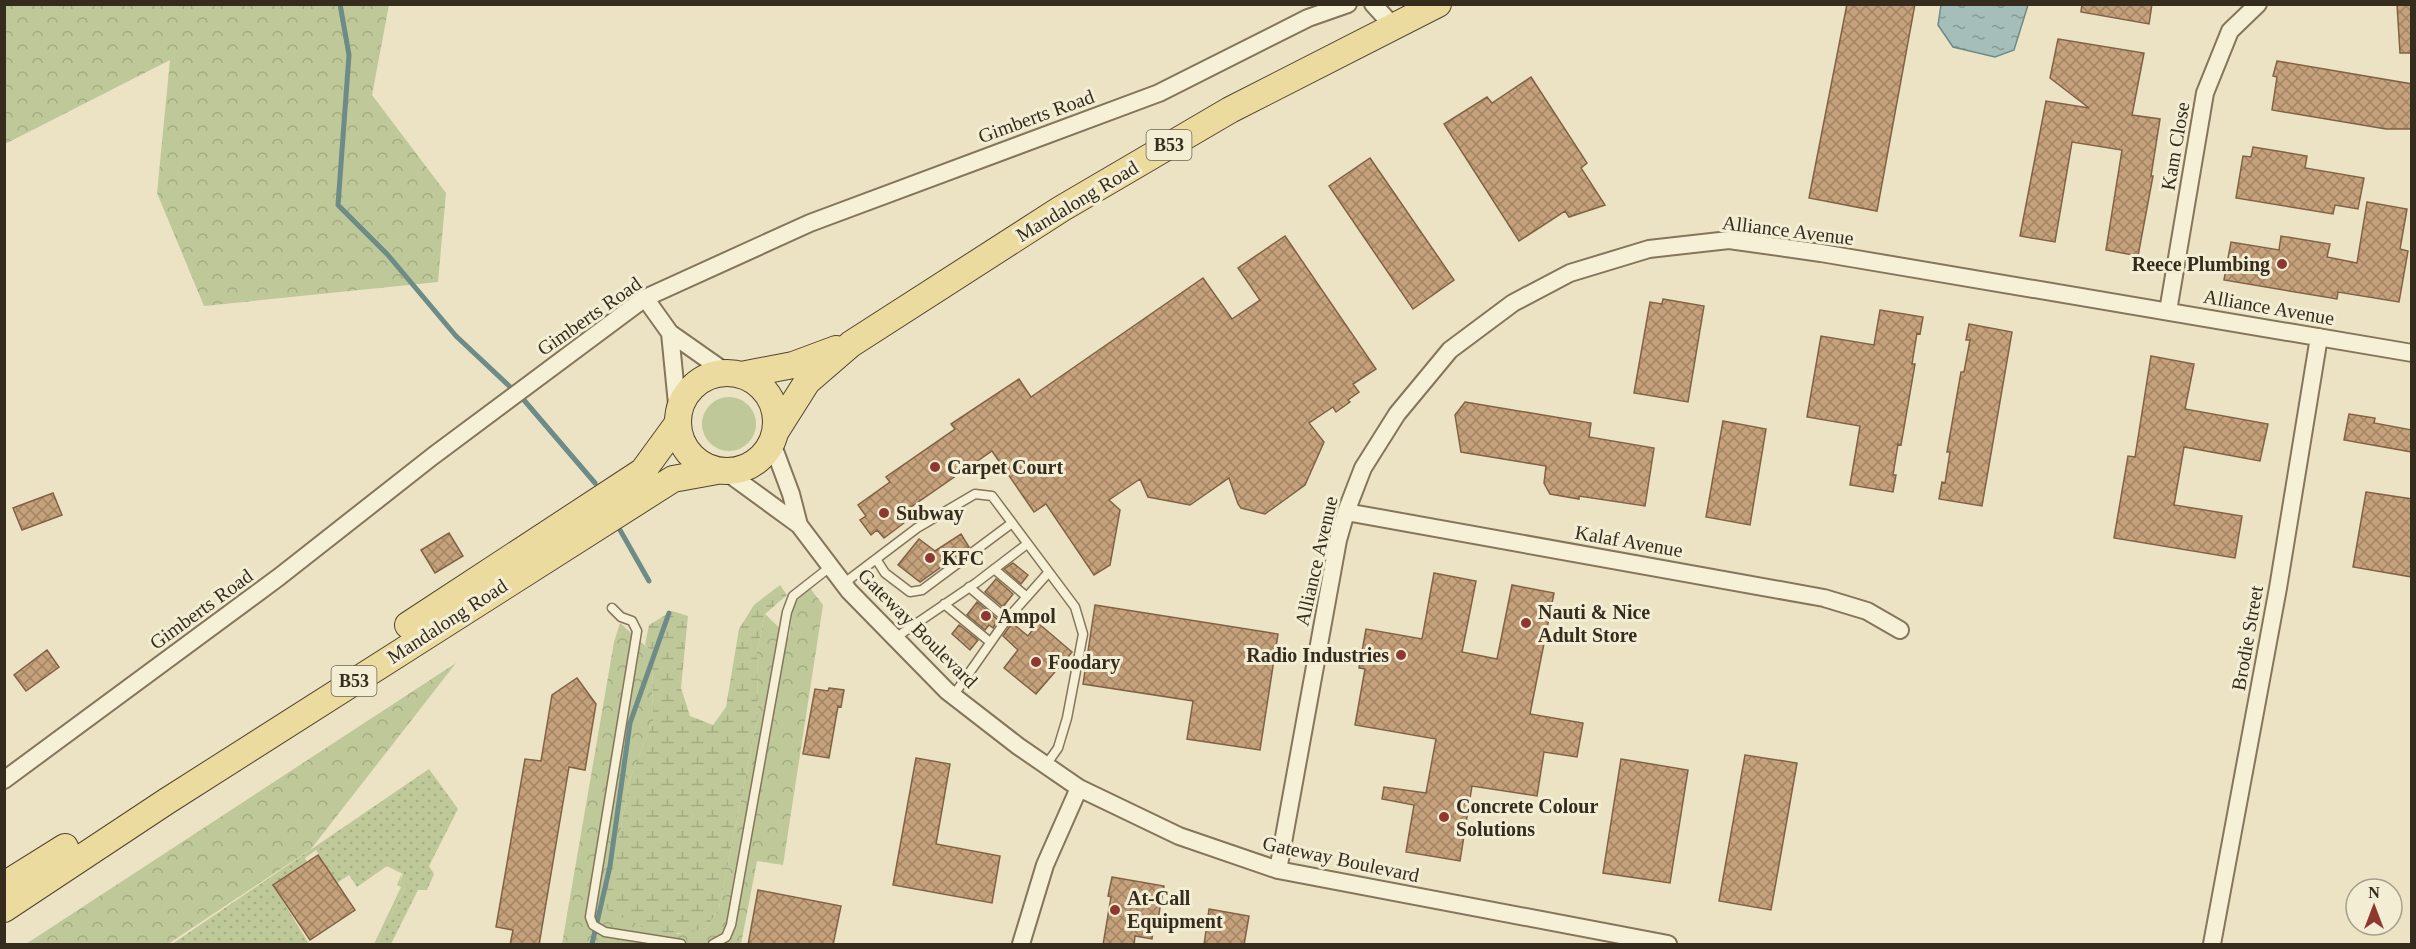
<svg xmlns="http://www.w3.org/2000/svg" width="2416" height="949" viewBox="0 0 2416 949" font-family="'Times New Roman',serif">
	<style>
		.grass { fill: url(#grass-dots) }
		.forest { fill: url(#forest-crowns) }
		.wetland { fill: url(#wetland-marsh) }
		.green { fill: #bec898 }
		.water { fill: url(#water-ripples); stroke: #6d8b87; stroke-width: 1.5 }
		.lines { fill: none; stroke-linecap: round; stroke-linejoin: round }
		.stream { stroke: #6d8b87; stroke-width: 5 }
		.building { fill: url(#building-cross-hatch); stroke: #816243; stroke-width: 1.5 }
		.lane-casing { stroke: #84755b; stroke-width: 11 }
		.street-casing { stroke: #84755b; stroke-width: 20 }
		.primary-casing { stroke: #52432f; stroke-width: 28 }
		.lane { stroke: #f6f0d6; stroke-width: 8 }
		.street { stroke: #f6f0d6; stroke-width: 16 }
		.primary { stroke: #ecdb9e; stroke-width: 26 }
		.poi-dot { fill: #8f3830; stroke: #f3edd3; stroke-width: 2 }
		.labels { text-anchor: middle; stroke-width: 6; stroke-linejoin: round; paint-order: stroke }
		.shield { fill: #f3edd3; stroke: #6e6654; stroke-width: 1.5 }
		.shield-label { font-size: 18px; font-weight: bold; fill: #352c1e }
		.street-label { font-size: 20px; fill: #352c1e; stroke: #f3edd3 }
		.poi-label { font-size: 20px; font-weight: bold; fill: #352c1e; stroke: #f3edd3; text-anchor: start }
	</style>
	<defs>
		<pattern id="grass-dots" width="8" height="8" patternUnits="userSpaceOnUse" patternTransform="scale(1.5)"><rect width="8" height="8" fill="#bec898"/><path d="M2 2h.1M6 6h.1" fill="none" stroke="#a4ac83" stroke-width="1.8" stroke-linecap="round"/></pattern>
		<pattern id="forest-crowns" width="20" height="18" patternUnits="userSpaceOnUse" patternTransform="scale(1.5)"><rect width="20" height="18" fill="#bec898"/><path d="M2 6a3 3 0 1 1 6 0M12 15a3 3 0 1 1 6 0" fill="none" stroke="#a4ac83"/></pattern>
		<pattern id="wetland-marsh" width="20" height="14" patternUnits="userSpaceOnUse" patternTransform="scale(1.5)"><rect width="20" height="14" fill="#bec898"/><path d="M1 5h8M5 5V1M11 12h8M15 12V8" fill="none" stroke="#a4ac83"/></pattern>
		<pattern id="water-ripples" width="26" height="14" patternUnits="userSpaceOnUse" patternTransform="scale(1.5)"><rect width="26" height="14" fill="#a5beb9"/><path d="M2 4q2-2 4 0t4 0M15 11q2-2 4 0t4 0" fill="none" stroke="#879b96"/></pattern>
		<pattern id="building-cross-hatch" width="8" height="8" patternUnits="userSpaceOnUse" patternTransform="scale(1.5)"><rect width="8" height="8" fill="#c6a27c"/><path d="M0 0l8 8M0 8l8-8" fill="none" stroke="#a28465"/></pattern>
	</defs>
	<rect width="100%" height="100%" fill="#ebe3c4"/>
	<path class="grass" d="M429,769L458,809L429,866L434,874L427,890H418L391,944H377L406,885L400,882L403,874L387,866L357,887L349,875L337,883L316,850L305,858L307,862L273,885L309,944H172Z"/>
	<path class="forest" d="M5,4L389,5L372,95L446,193L438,282L204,306L157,193L170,60L5,144Z
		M810,588L823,605L783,865L757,861L741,944H562L614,642L620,623L652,652L653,721L629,781L621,828L677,934L707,928L719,908L758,715L757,652L765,614L789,637L794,602Z
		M456,663L311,849L168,944H26Z"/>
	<path class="wetland" d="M780,585L787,595L765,614L757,652L758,715L719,908L707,928C698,930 688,933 679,933C656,935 620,917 601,906L621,828L629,781L653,721L652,652L645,645L649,625L672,611L688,616L681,688L690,716L713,725L726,707L739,629L754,605Z"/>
	<path class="green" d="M702 424a27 27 0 1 1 54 0a27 27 0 1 1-54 0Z
		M402,873L400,882L406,885L377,944H374L401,887L397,885Z"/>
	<path class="water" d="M1941,5V4L2028,5L2014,50L1995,57L1953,47L1938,25Z"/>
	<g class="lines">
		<path class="stream" d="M340,4L349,55L338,205L387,254L456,336L523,399L595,483
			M620,530L649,581
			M592,944L610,866L630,723L669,613"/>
	</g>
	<path class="building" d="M1847,4H1915L1877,211L1809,198Z
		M2082,4H2152L2149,24L2081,12Z
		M2397,4H2412V53H2400Z
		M2058,39L2144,53L2132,115L2160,119L2151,176H2153L2138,256L2106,250L2122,150L2072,142L2055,242L2020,236L2046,101L2089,108L2050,78Z
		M2277,61L2412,84V129H2386L2272,110L2277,77L2273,76Z
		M1531,77L1587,163L1581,168L1605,205L1569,217L1565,211L1519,241L1444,124L1487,97L1492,103Z
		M2253,147L2307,156L2305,168L2364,178L2358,209L2335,205L2333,214L2236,198L2243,156L2251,157Z
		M1370,158L1454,280L1413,309L1329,186Z
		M2367,202L2407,209L2400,249L2408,251L2399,302L2338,292L2337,299L2224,280L2231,242L2279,250L2281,236L2330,244L2327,257L2357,263Z
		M1285,236L1376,369L1353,384L1359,392L1348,400L1350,402L1336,412L1333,407L1309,423L1324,442L1305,485L1265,514L1241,508L1238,504L1229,478L1190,505L1148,497L1140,479L1109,500L1120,510L1110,565L1094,575L1046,504L1034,512L992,451L898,516L904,523L884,538L877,530L871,535L860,520L866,516L858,505L890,482L886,477L955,429L951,424L1019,379L1031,397L1203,278L1232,319L1260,300L1238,268Z
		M1663,299L1704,306L1688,402L1634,393L1650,302L1662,304Z
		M1880,310L1923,317L1920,334L1917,333L1912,364H1915L1901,445L1898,444L1893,475H1896L1893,492L1850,485L1860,426L1807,417L1821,336L1874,345Z
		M1969,324L2012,332L1982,506L1939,499L1942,482L1945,483L1950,452H1947L1961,372H1964L1970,340H1966Z
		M2151,356L2194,364L2185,409L2268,424L2260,461L2184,447L2174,505L2242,516L2235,558L2114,538L2128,456L2135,457Z
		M1465,402L1591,423L1589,437L1654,448L1645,506L1579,496V499L1550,494L1544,483L1546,466L1461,452L1455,415Z
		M2349,414L2375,418L2374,423L2412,430V452L2344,440Z
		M1723,421L1766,429L1750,525L1706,517Z
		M2366,492L2412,499V577L2353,567Z
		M53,493L62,515L22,530L13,508Z
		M449,533L463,556L435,573L421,550Z
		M961,534L969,547L920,582L898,565L919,539L935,551Z
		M1013,563L1028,575L1021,584L1004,569Z
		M1434,573L1476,581L1462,652L1497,659L1512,585L1554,593L1530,714L1583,723L1577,757L1544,752L1537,796L1472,786L1460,861L1406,852L1414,805L1382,799L1384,787L1426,793L1436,739L1355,725L1365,669L1359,668L1366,629L1422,639Z
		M996,579L1013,594L1003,607L985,592Z
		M977,602L998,620L993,628L989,625L985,630L967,615Z
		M1095,605L1278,634L1260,750L1187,739L1193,701L1083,684Z
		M1012,623L1028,636L1038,623L1072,652L1036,694L1004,668L1018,650L1003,636Z
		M959,625L978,640L970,650L952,634Z
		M47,650L59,667L26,691L14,675Z
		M577,678L596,704L585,770L569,767L539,945H510L513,930L496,927L525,759L541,761L552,695Z
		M829,688L844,690L841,707L838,706L829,758L803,754L815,689L828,691Z
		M1745,755L1797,763L1771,910L1719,901Z
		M916,758L950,764L936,844L1000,856L992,903L893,885Z
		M1621,759L1688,770L1670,883L1603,873Z
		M318,855L355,910L310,940L273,885Z
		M1112,877L1164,886L1158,919L1155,918L1152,939L1135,936L1134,945H1103L1111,897L1108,896Z
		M758,890L841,906L833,945H748Z
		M1209,909L1249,916L1244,945H1204Z"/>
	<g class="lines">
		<g class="lane-casing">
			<path id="lane" d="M876,559L885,573L910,592L922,590L1012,523
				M994,569L1027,597
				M843,584L917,528L975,494L992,496L1075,607L1083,634L1067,718L1058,748L1046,765
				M969,587L1007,619
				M944,604L990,642
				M612,608L621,617L632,621L637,631L590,917L593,925L605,932L681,944
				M895,638L976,583L1027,544
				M953,696L1007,619L1048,573
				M713,944L726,937L731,925L787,612L793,596L830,567"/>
		</g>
		<g class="street-casing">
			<path id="street" d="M1373,4L1394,27
				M645,298L670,333L727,373
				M2168,311L2205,93L2230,31L2258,4
				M670,333L678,414
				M772,443L791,494L799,525L849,591L947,691L1018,746L1079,788L1179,836L1278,870L1668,944
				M725,471L799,525
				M1346,512L1824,598L1867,611L1900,630
				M4,780L279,577L433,456L645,298L810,223L1159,93L1308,18L1348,4
				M1278,870L1338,540L1346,512L1363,468L1397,414L1450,350L1513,303L1570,273L1649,249L1729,240L1821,253L2412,353
				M1021,944L1045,865L1079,788
				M2212,944L2278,588L2319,337"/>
		</g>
		<g class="primary-casing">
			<path id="primary" d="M678 422a49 49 0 1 1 98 0a49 49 0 1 1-98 0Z
				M741,375L793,365L836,349
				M776,431L807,382L851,344L1061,209L1230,110L1438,4
				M408,625L643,471L678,423
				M4,885L65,847
				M4,909L167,801L673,479L717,471"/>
		</g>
		<use href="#lane" class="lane"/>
		<use href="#street" class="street"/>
		<use href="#primary" class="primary"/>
	</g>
	<g class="poi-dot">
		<circle cx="2282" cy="264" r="6"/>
		<circle cx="935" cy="467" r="6"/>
		<circle cx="884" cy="513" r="6"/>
		<circle cx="930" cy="558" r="6"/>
		<circle cx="986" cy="616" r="6"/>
		<circle cx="1526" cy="623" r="6"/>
		<circle cx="1401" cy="655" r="6"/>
		<circle cx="1036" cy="662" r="6"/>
		<circle cx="1444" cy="817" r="6"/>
		<circle cx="1115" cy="910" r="6"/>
	</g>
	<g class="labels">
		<g class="shield">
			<rect x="1146.5" y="130" width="45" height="30" rx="4.5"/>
			<rect x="331.5" y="666" width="45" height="30" rx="4.5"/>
		</g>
		<g class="shield-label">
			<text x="1169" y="151">B53</text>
			<text x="354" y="687">B53</text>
		</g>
		<g class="street-label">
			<text transform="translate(1036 116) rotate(-20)" y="7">Gimberts Road</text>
			<text transform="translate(2175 146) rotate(-80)" y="7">Kam Close</text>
			<text transform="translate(1077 201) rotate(-31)" y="7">Mandalong Road</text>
			<text transform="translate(1788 230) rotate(7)" y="7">Alliance Avenue</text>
			<text transform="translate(2269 307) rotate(10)" y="7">Alliance Avenue</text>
			<text transform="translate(589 316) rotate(-35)" y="7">Gimberts Road</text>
			<text transform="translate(1629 541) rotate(10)" y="7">Kalaf Avenue</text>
			<text transform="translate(1316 561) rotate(-77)" y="7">Alliance Avenue</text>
			<text transform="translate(201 609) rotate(-36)" y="7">Gimberts Road</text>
			<text transform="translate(447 621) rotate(-33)" y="7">Mandalong Road</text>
			<text transform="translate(918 628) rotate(45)" y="7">Gateway Boulevard</text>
			<text transform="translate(2247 638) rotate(-80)" y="7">Brodie Street</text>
			<text transform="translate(1341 859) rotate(12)" y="7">Gateway Boulevard</text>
		</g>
		<g class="poi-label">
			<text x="2270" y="271" text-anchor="end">Reece Plumbing</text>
			<text x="947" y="474">Carpet Court</text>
			<text x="896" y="520">Subway</text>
			<text x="942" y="565">KFC</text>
			<text x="1538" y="619">Nauti &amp; Nice<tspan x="1538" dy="23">Adult Store</tspan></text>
			<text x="998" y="623">Ampol</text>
			<text x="1389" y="662" text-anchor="end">Radio Industries</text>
			<text x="1048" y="669">Foodary</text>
			<text x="1456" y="813">Concrete Colour<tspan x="1456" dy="23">Solutions</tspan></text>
			<text x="1127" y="905">At-Call<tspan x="1127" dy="23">Equipment</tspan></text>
		</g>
	</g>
	<rect width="2416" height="949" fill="none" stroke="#352c1e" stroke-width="12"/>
	<g transform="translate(2374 907)"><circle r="28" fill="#f3edd3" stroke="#a7a08b" stroke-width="1.5"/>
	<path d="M0-4.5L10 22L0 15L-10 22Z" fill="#8f3830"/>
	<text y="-9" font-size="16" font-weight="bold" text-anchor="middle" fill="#352c1e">N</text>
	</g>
</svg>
